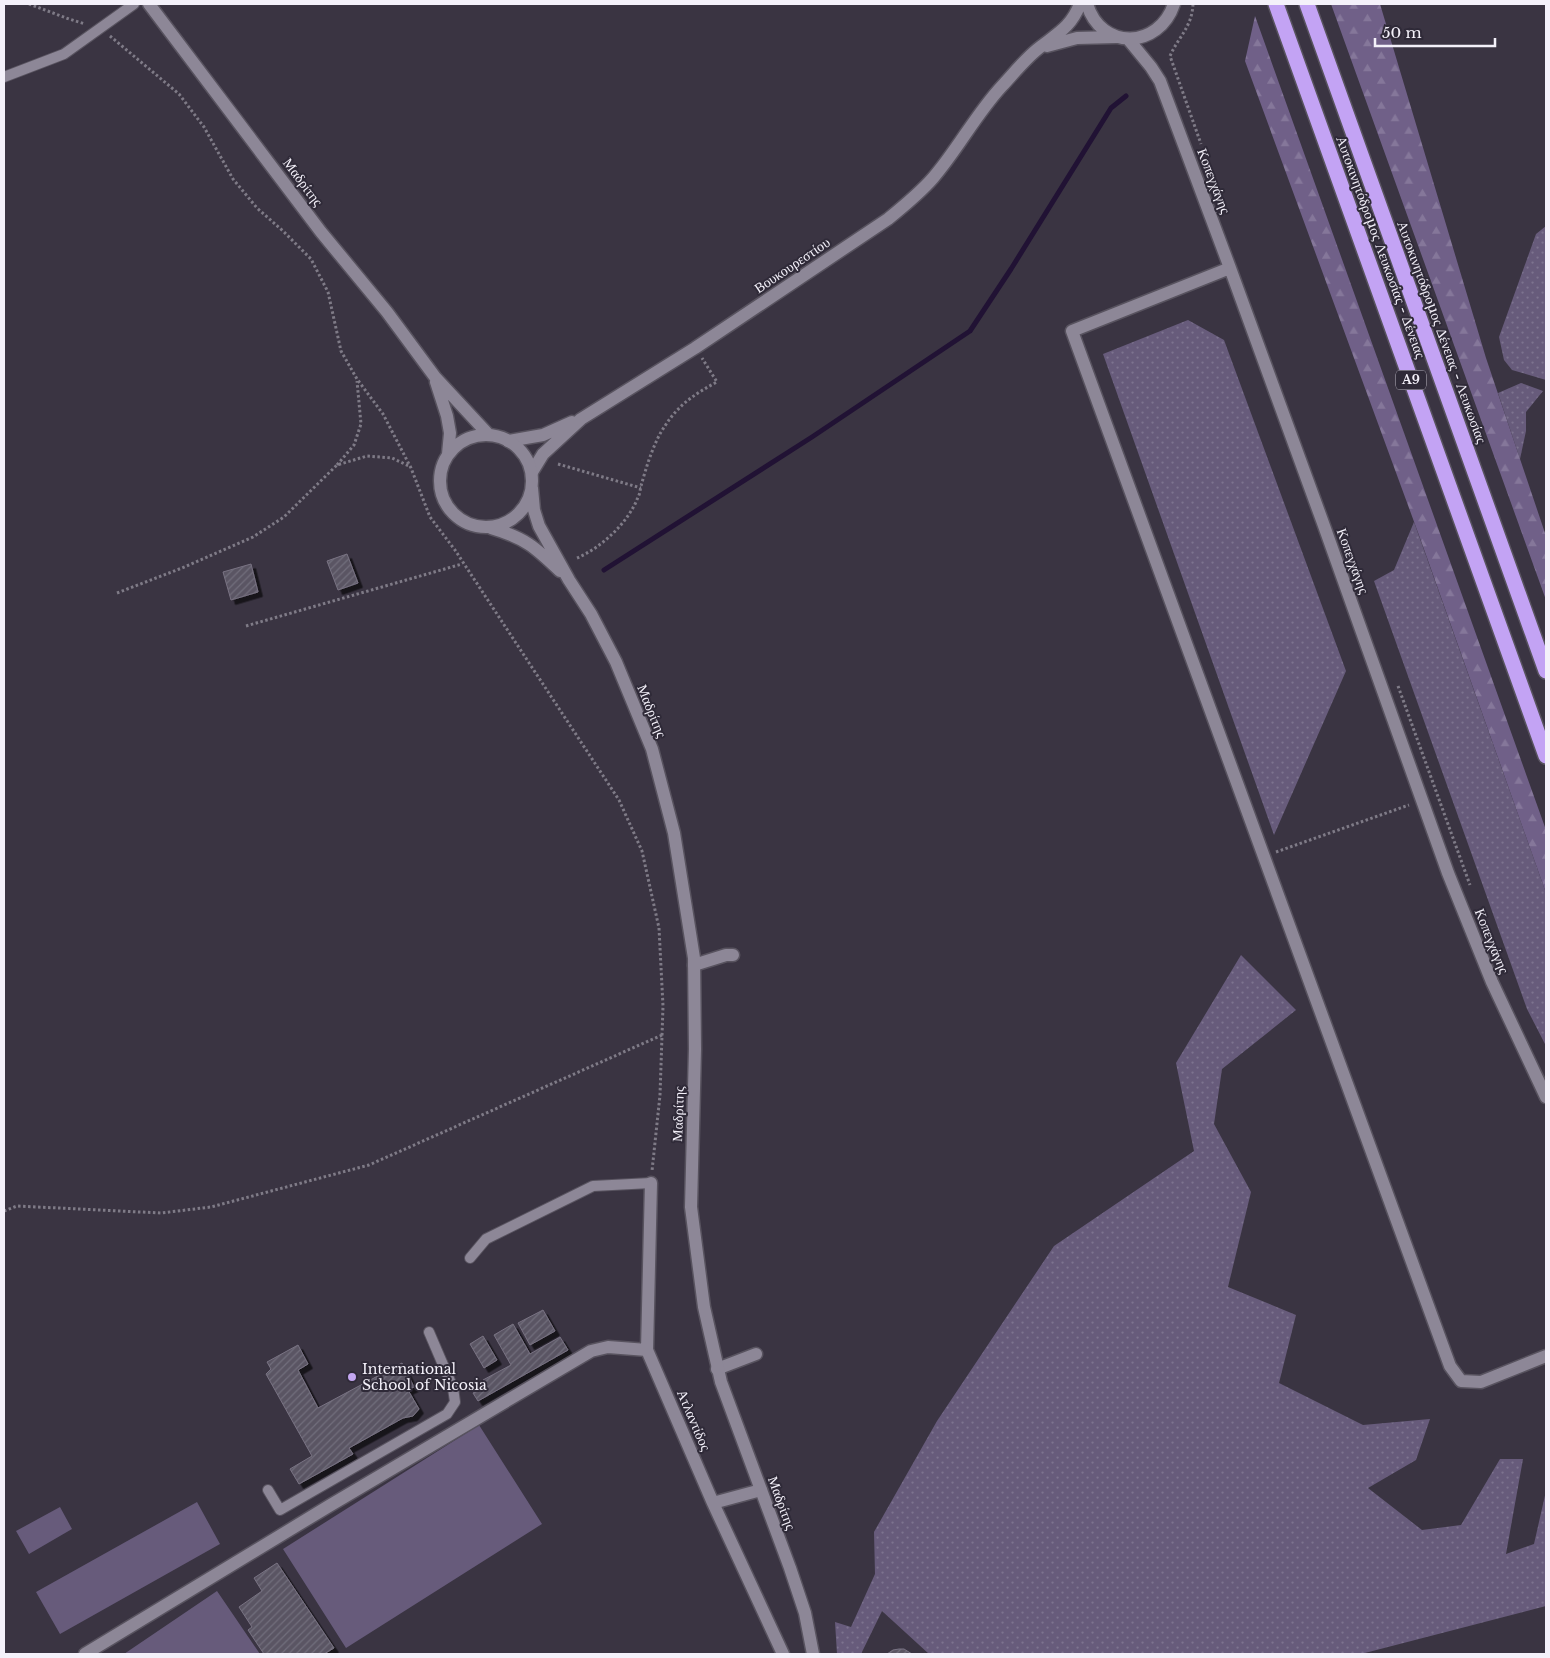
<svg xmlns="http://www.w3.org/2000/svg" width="1550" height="1658" viewBox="0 0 1550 1658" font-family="'Libre Baskerville',serif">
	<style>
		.grass { fill: url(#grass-dots) }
		.forest { fill: url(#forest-firs) }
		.pitch { fill: #675b7b }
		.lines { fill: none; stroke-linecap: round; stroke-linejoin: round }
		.stream { stroke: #211234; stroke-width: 5 }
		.building { fill: url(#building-hatch); stroke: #797383; filter: url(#shadow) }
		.service-casing { stroke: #58535f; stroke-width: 12 }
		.minor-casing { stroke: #58535f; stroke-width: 15 }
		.tertiary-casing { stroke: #58535f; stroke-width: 15 }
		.motorway-casing { stroke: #58535f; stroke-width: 18 }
		.path { stroke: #7f7b87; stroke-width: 3; stroke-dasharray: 2.5 2.5; stroke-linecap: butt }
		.service { stroke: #8d8797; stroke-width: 10 }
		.minor { stroke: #8d8797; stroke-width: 12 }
		.tertiary { stroke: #8d8797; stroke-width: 12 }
		.motorway { stroke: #c3a3f4; stroke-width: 15 }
		.poi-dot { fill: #c4a7f1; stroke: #2f2a38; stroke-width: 2 }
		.labels { text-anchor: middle; stroke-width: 4; stroke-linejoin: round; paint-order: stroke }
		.shield { fill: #2f2a38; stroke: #b9b5c0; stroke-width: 1 }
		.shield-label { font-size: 12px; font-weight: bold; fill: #f4f1fa }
		.street-label { font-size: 14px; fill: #f4f1fa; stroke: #2f2a38 }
		.poi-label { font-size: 14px; fill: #f4f1fa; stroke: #2f2a38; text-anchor: start }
	</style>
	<defs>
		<pattern id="grass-dots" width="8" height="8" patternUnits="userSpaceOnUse" patternTransform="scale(1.25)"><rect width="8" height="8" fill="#675b7b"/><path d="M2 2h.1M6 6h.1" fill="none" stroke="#7d738f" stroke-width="1.8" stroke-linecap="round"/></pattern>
		<pattern id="forest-firs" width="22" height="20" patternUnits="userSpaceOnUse" patternTransform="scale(1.25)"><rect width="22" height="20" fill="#706088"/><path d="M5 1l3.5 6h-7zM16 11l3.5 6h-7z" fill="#85779a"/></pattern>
		<pattern id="building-hatch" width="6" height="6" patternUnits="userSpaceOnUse" patternTransform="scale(1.25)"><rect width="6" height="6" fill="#5a5564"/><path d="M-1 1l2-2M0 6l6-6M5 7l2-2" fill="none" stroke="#726e7b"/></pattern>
		<filter id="shadow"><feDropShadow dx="4.5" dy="4.5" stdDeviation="0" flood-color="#0009"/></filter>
	</defs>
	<rect width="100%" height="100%" fill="#3a3442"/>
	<path class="grass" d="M1546,226V380L1512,370L1504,360L1499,337L1536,234Z
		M1188,320L1224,340L1346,671L1274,835L1103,354Z
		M1521,383L1543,391L1526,412V431L1520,459L1498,393Z
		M1414,522L1546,893V1046L1527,1009L1374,581L1394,570Z
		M1241,955L1296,1010L1222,1069L1214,1124L1251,1192L1228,1287L1296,1315L1279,1383L1363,1425L1430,1419L1416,1460L1368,1488L1422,1530L1461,1525L1500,1459H1523L1506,1554L1534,1544L1546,1491V1606L1361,1654H929L882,1611L861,1654H837L835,1622L851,1627L875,1574L874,1532L937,1421L1054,1246L1194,1151L1176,1063Z"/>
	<path class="forest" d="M1331,4H1380L1486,358L1546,536V600Z
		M1255,16L1546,830V893L1420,538L1245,61Z"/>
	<path class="pitch" d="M479,1425L542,1524L346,1648L283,1549Z
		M197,1502L220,1544L60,1634L36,1592Z
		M60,1507L72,1529L29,1554L16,1531Z
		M217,1591L260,1654H124Z"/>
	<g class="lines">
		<path class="stream" d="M604,570L812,437L970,331L1011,269L1111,108L1126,96"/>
	</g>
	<path class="building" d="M347,554L358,583L338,590L327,561Z
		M251,564L258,592L231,600L223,572Z
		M543,1310L555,1331L530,1345L518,1323Z
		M513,1324L530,1354L560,1337L568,1350L478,1401L473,1393L487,1386L483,1380L511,1365L494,1335Z
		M483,1336L497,1360L484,1368L470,1344Z
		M298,1345L308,1364L298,1370L318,1408L402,1363L414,1387L408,1390L419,1409L413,1416L403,1418L349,1448L353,1454L299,1484L290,1469L312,1456L266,1374L271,1369L267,1362Z
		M277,1563L334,1648L324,1654H264L248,1630L252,1627L239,1607L262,1591L254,1578Z
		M899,1649H904L912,1654H887L893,1650Z"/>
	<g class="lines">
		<g class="service-casing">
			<path id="service" d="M4,77L64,54L134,4
				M470,1258L486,1239L593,1186L651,1183
				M268,1490L280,1510L447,1414L455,1402L453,1388L429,1332"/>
		</g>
		<g class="minor-casing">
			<path id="minor" d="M1087,4C1101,51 1159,49 1174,4
				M1128,39L1151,67L1160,81L1230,268L1323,523L1448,873L1492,982L1546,1097
				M1047,46L1077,38L1116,37
				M1230,268L1072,331L1450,1366L1461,1381L1481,1382L1546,1356
				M508,441L543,435L572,422
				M532,472L543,454L581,419L695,348L888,219C904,206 920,193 933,178C958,149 976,114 1002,86C1014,73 1026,58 1039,48C1058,33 1071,27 1080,4
				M694,965L726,955H733
				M651,1183L647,1350L713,1503L783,1654
				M717,1369L756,1354
				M713,1503L761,1490
				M85,1654L329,1506L591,1351L608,1347L647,1350"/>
		</g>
		<g class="tertiary-casing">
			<path id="tertiary" d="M149,4L321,232L387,312L435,377L488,434
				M436,382L447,416L450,433L448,454
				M440 481a46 46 0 1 1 92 0a46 46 0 1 1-92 0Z
				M532,488L534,510L539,526L569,580L591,614L616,662L652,749L674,833L694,958L695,1049L691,1207L704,1307L721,1382L790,1568L805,1613L813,1654
				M491,528C525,538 535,547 560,571"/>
		</g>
		<g class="motorway-casing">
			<path id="motorway" d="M1276,4L1546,756
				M1307,4L1546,671"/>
		</g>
		<path class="path" d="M29,4L69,19L85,24
			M1193,4C1192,27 1179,36 1170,56L1201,144
			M110,36L179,94L204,127L233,179L257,208L283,231L311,259L328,292L341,351L357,379L383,414L411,468L430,517L455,550L619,800L642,851L659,928L663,1006L660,1095L652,1171
			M558,464L641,488
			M337,465L354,445L361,424L357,381
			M577,558C601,548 629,522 638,497C640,494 640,490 641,486C646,468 654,441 665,426C678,405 696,393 717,382L702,358
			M117,593L182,568L253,537L284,517L337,465L367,456L392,458L411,467
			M246,626L462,564
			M1398,686L1470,885
			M1276,852L1409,805
			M4,1211L17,1206L161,1213L211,1207L369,1165L662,1035"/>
		<use href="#service" class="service"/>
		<use href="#minor" class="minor"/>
		<use href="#tertiary" class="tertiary"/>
		<use href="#motorway" class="motorway"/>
	</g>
	<circle class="poi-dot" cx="352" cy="1377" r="5"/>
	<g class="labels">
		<rect class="shield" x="1396" y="370.5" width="30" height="19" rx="4"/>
		<g class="shield-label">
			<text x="1411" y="384">A9</text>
		</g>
		<g class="street-label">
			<text transform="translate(1214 181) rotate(69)" y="5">Κοπεγχάγης</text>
			<text transform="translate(303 182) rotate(53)" y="5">Μαδρίτης</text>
			<text transform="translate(1381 247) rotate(70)" y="5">Αυτοκινητόδρομος Λευκωσίας - Δένειας</text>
			<text transform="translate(792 265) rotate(-34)" y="5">Βουκουρεστίου</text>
			<text transform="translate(1442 332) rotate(70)" y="5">Αυτοκινητόδρομος Δένειας - Λευκωσίας</text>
			<text transform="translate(1353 561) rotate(70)" y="5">Κοπεγχάγης</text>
			<text transform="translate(652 711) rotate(68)" y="5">Μαδρίτης</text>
			<text transform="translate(1492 941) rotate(68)" y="5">Κοπεγχάγης</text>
			<text transform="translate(678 1114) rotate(-88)" y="5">Μαδρίτης</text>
			<text transform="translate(694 1420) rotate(67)" y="5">Ατλαντίδος</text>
			<text transform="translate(782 1503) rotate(70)" y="5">Μαδρίτης</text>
		</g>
		<g class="poi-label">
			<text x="362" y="1374">International<tspan x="362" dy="16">School of Nicosia</tspan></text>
		</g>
	</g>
	<rect width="1550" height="1658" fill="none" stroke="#f4f1fa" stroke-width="10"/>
	<path d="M1375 38v8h120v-8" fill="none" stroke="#f4f1fa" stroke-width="2.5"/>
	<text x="1382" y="38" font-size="15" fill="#f4f1fa" stroke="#2f2a38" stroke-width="4" paint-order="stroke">50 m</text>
</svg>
